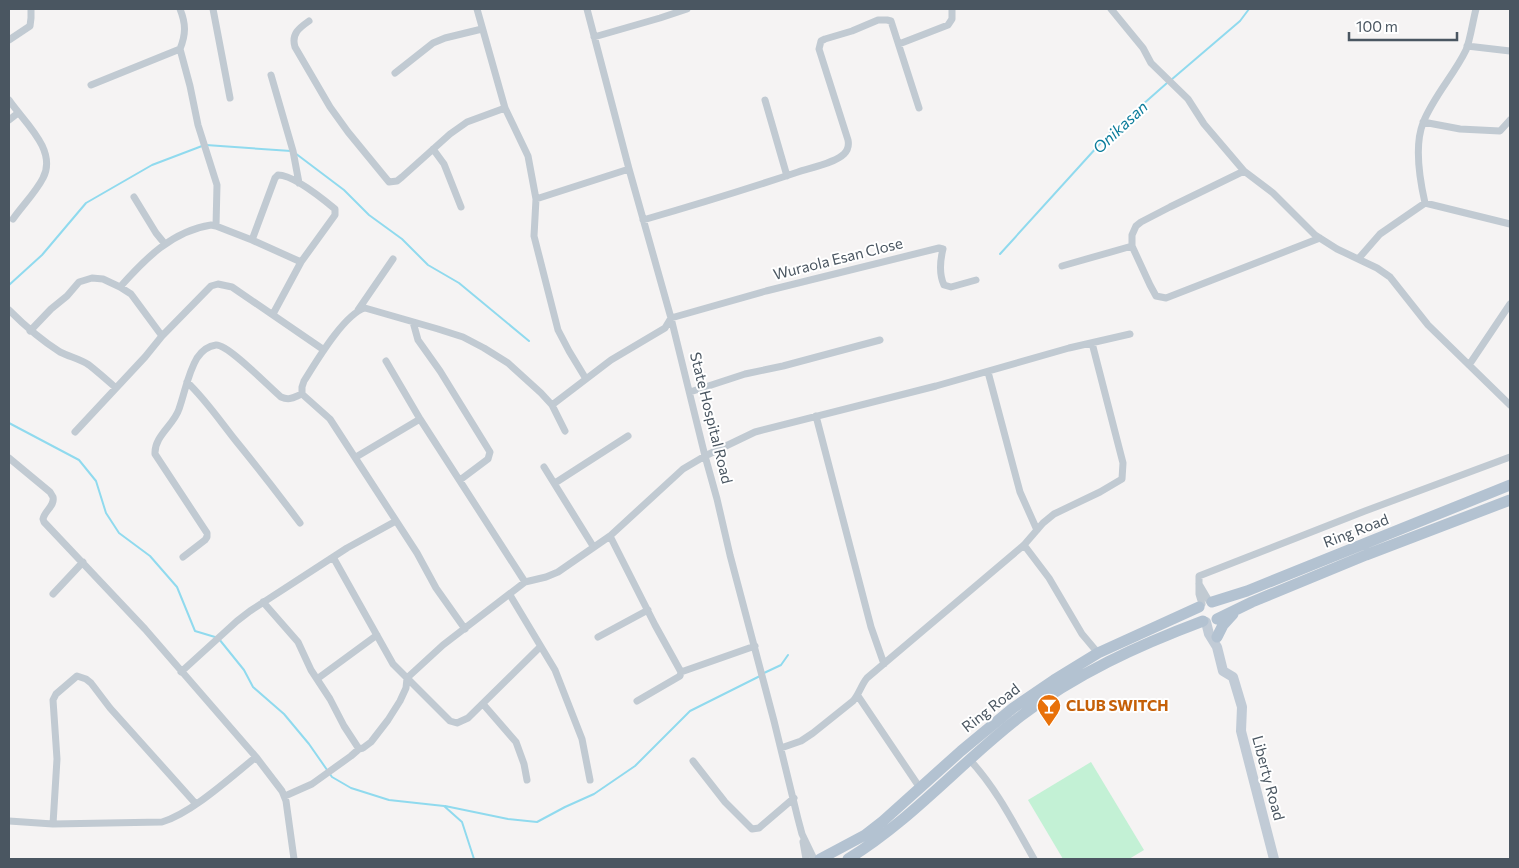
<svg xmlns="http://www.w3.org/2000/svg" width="1519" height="868" viewBox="0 0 1519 868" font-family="Commissioner,sans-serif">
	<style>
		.green { fill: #c3f1d5 }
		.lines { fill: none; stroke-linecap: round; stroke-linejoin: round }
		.stream { stroke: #90daee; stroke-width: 2 }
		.street { stroke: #c1cad2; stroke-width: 7 }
		.secondary { stroke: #c1cbd6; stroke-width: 10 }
		.primary { stroke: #b3c2d1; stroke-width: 11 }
		.labels { text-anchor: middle; stroke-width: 4; stroke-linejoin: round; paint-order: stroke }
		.street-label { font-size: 15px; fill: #4a5661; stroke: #fff }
		.food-label { font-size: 15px; font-weight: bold; fill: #c56008; stroke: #fff; text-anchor: start }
		.water-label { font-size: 16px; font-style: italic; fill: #0c7c9b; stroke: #fff }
	</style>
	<rect width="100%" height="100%" fill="#f5f3f3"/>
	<path class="green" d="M1091,762L1144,850L1129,859H1063L1028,800Z"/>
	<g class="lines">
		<path class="stream" d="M1171,80L1240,21L1249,9
			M206,145L291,151
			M295,153L344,190L369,215L402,239L428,265L459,283L529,341
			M1000,254L1107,136L1167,83
			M9,285L42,255L86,203L152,165L202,146
			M9,423L79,460L96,481L106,513L119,533L150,556L177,587L195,631L215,637
			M219,639L244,670L253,687L284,714L309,744L332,777L351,788L389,800L444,806L462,822L474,859
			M764,673L781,665L788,655
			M445,806L508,819L537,822L565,807L594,794L635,766L690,711L760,676"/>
		<path class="street" d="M213,9L230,98
			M477,9L505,108L528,156L536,199L534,236L558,330L569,351L586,379
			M587,9L629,169L671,318L705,456L717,499L730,555L774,721L798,819L802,834L814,859
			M1111,9L1143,48L1151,63L1188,99L1204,124L1244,171L1273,193L1315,235L1337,249L1377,268L1390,277L1428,325L1510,405
			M309,21C299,28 291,34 295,47L330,107L348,132L389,182L397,181L402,177L450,134L467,122L505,108
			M594,37L660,18L687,9
			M9,40L30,26L31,18V9
			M899,44L948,25L952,19V9
			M1467,46L1510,51
			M180,49L190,86L198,125L217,185L216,226
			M395,73L433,43L445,38L482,29
			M271,75L293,151L299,183
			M91,85L180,49C186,34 186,24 180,9
			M9,100C23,121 58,150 43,178C36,192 22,206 13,219
			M765,100L787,176
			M9,120L18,113
			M1423,122L1460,129L1500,131L1510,120
			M433,149L444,164L461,207
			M1244,171L1170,207L1141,222L1136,226L1132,235V246L1150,285L1156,296L1166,298L1320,238
			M134,197L156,233L165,244
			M536,199L629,169
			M1425,203C1420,181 1414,146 1423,123C1433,97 1454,75 1466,50C1470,41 1473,20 1476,9
			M643,220C695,205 747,189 798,172C810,168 835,163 844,154C848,150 849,145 848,140L819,49L821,41L825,39L852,31L878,20H887L891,21L919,108
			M252,240L275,178L278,175C294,175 323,199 335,209V215L301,262L273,314
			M1359,258L1380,234L1425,203L1510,224
			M1062,266L1132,246
			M120,287C145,259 172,231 211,225L216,226L252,240L301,262
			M9,310C25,326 41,340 60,352C70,357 80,359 89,365C98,372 107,380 116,388
			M358,310L393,259
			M413,322L418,340L440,371L490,452L488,459L460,480
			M30,331L51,309L67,296L79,282L92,278L103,279L120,287L131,294L162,336
			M386,361L420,419L525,582
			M1469,365L1510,304
			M988,372L1020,492L1037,530
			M187,382C206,400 220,421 236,441C258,468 279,495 300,523
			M690,392L745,374L783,366L880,340
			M302,394V387L304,381C316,362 344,314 365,308L438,329L463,337L484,348L508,363L541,393L552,405L565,431
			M552,405L611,360L665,328L671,318L766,291L939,248L943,249C940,261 939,274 944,285L951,287L976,280
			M816,416L871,627L884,664
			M75,432L145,357L162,336L211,286L218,284L232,287L324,350
			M356,457L420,419
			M9,458L50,492L53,497C55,506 45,510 43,519L44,522L145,629L256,757L282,791L286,801L294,859
			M544,467L593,546
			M555,483L628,436
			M610,536L655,625L681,672
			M1024,545L1049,578L1082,634L1098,653
			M183,557L205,540L207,537V533L155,454C154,436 174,425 179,409C185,392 188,373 197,358C201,352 208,346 216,345C228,344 269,387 281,397C290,401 294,397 302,394L330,419L417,553L436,588L465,629
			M333,557L393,664L450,721L457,723L468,718L540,647
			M1199,584L1209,601
			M53,594L83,562
			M510,595L555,670L582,739L590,780
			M263,602L298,642L311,670L330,699L344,726L359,749
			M1202,604L1199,594V576L1365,511L1510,457
			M598,637L648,610
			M181,672L237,621L250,611L347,548L396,521
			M317,679L377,635
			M858,696L920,788
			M637,701L680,676L681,672L755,646
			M483,704L516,742L524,764L527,780
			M781,748L801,741L813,733L853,701C859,695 861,685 867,678L1024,545L1043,523L1054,514L1100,492L1122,479L1123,463L1092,343
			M969,759C997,789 1014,824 1034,859
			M693,761L725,802L752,829L759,828L794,798
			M285,796L312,784L351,756L359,749L363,748L371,742L388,720L400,701L406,688L407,678L443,645L525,582L546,577L558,572L610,536L683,469L705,456L755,432L936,386L1069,348L1130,334
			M9,821L53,824L162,822C192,813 231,777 256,757
			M53,824L57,759L53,700L56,694L77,676L86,679L91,683L110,708L196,804
			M803,842L806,859"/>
		<path class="secondary" d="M1206,622L1209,634L1217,647L1223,671L1233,677L1242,707L1241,731L1274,859"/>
		<path class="primary" d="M1212,602L1247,591L1510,485
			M1217,619L1252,602L1366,555L1510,500
			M1217,637L1223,625L1233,614
			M820,859L865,835L883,821L961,751L1013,708L1054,680L1098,653L1199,607
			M848,859C912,820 961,762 1021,716C1075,674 1139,645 1203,621"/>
	</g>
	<defs>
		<g id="bar-pin" transform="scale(1.25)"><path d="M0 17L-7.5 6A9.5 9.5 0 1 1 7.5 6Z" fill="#e8710a" stroke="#fff"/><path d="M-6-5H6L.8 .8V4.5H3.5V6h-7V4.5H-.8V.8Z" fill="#fff"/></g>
	</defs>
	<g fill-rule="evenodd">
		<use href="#bar-pin" x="1049" y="706"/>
	</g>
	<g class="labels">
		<g class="street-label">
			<text transform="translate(838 259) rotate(-14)" y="5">Wuraola Esan Close</text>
			<text transform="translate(711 418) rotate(76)" y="5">State Hospital Road</text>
			<text transform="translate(1356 531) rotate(-21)" y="5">Ring Road</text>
			<text transform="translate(991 708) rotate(-38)" y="5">Ring Road</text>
			<text transform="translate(1268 778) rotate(75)" y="5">Liberty Road</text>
		</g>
		<g class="food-label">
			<text x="1066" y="711">CLUB SWITCH</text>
		</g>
		<g class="water-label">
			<text transform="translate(1120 127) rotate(-43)" y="6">Onikasan</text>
		</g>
	</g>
	<rect width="1519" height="868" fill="none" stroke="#4a5661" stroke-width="20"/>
	<path d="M1349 32v8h108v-8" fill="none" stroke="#4a5661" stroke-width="2.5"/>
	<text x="1356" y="32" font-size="15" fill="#4a5661" stroke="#ffffff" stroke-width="4" paint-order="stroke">100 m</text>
</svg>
